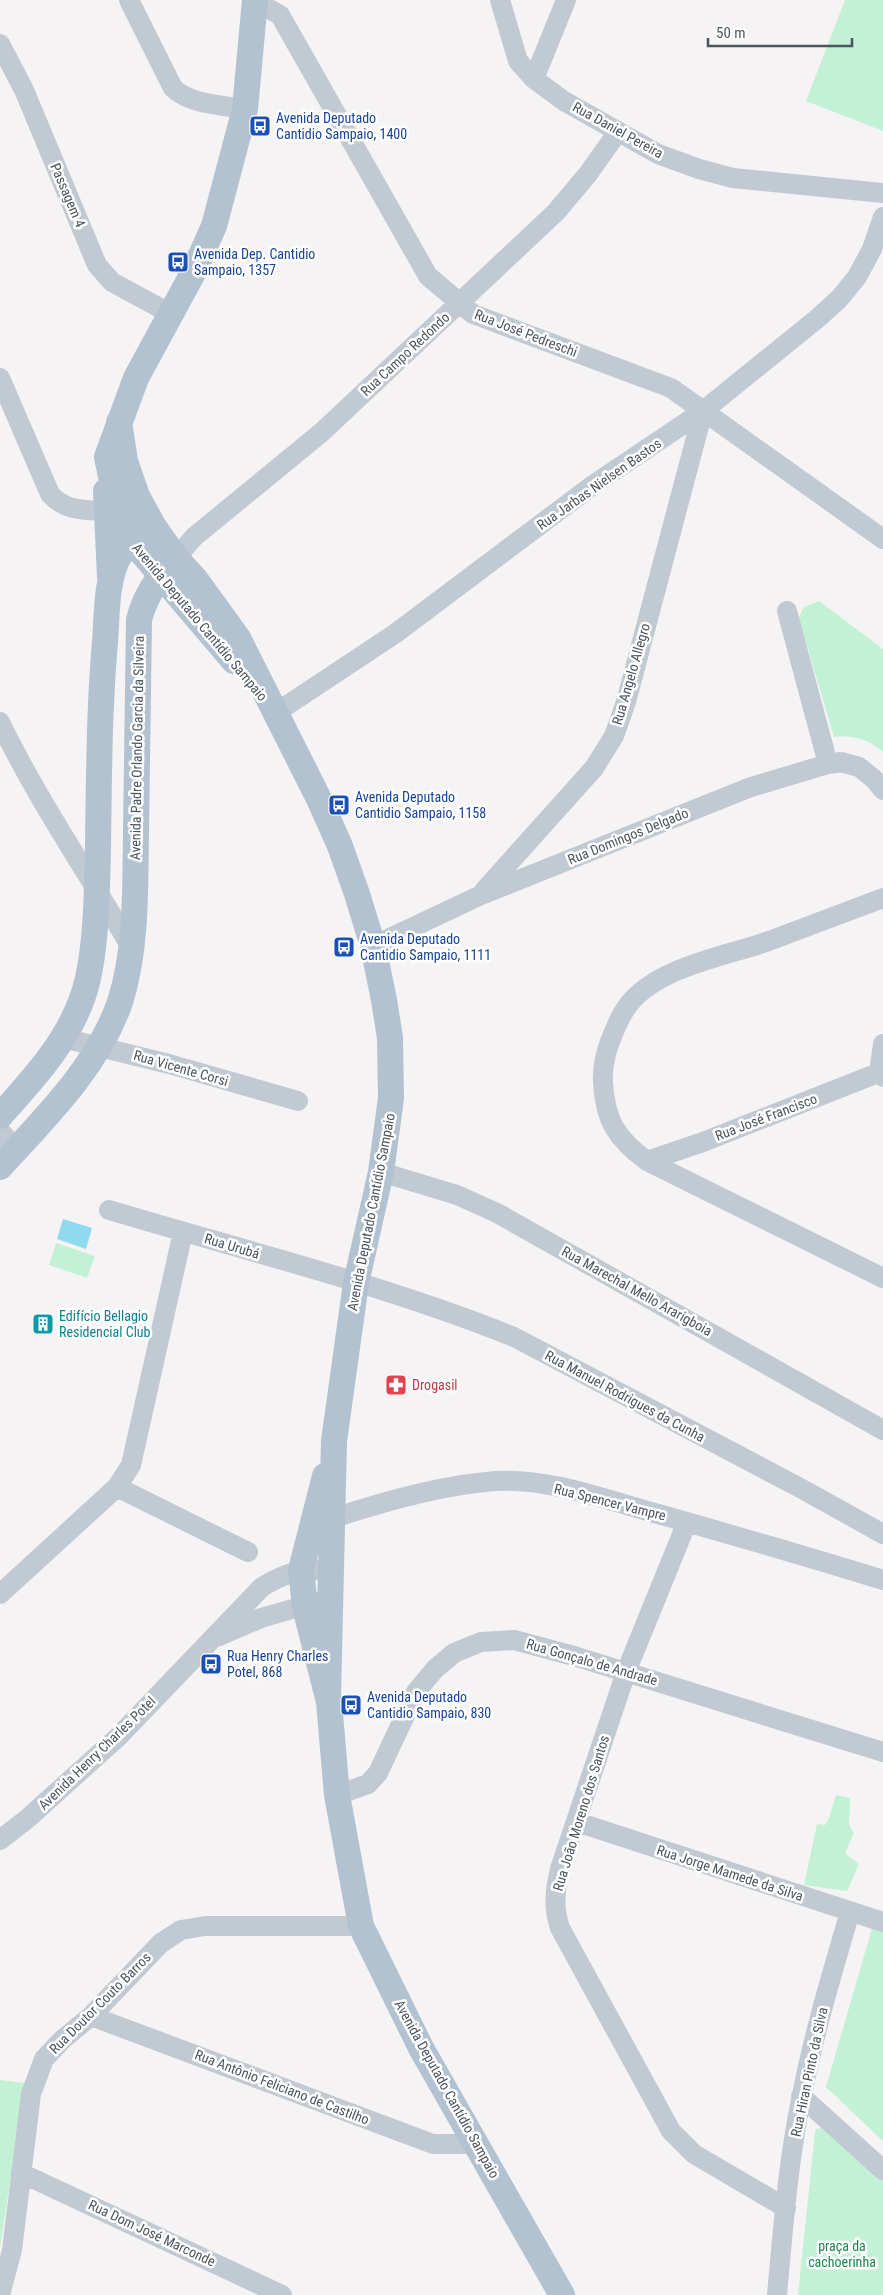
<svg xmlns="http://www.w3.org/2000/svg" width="883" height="2295" viewBox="0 0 883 2295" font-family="'Roboto Condensed',sans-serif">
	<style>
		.green { fill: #c3f1d5 }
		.water { fill: #90daee }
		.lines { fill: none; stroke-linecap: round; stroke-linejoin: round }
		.minor { stroke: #c1cad2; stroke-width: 20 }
		.major { stroke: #b3c2d1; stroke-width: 26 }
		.labels { text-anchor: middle; stroke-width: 5; stroke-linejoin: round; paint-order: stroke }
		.transit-label { font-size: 14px; fill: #164399; stroke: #fff; text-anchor: start }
		.street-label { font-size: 14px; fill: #4a5661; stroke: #fff }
		.culture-label { font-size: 14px; fill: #0d838f; stroke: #fff; text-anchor: start }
		.health-label { font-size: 14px; fill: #be3a42; stroke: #fff; text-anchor: start }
		.park-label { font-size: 14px; fill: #17864f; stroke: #fff }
	</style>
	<rect width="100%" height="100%" fill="#f5f3f3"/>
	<path class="green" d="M845,0H883V131L806,101Z
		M819,601L883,649V752C868,739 854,735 834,737L808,649L797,621L804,607Z
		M56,1243L95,1256L87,1278L49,1265Z
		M836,1795L850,1798L849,1825L854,1833L845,1853L859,1864L847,1891L804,1885L817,1824L825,1825L829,1818Z
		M873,1925L883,1929V2141L826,2087Z
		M0,2080L25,2083L0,2248Z
		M826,2127L883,2179V2295H798L815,2132L816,2129Z"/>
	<path class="water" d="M63,1219L92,1228L86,1249L57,1239Z"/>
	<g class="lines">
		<path class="minor" d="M129,0L173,88C191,105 222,105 245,109
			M500,0L518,61L534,79L564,101L658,154L699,169L733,178L883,193
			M255,1L280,15L428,276L473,314L671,388L883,539
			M0,44L24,90L97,265L112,282L171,314
			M534,79L566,0
			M0,378L50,494C65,511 84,510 105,511
			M176,558L194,537L322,432L556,212L588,174L617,133
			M787,611L828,764
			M274,714L396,633L593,485L703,411L818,318L839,299L857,277L872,249L883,217
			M0,722C38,801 88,873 132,949
			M483,892L594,768L614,736L626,702L703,411
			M883,898C845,912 807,927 769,941C726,956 658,967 629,1004C622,1013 617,1024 613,1034C606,1050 602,1065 603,1082C605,1121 617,1139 647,1161L883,1278
			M373,946L481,895L751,787L828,764L841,762L859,767L874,779L883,790
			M63,1038L169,1064L298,1101
			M883,1044L879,1073L883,1077
			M0,1130L15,1150
			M647,1161L703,1142L883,1071
			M381,1172L457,1195L497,1213L883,1430
			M109,1210C243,1250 385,1285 514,1337L804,1490L883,1534
			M117,1487L248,1552
			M334,1518C385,1501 441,1485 496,1481C548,1478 601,1498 651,1512C729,1534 806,1556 883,1580
			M687,1522L626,1672L560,1869C555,1890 553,1907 560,1928L671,2131L694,2154L786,2208
			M0,1594L117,1487L131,1465L183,1232
			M219,1636L261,1618L317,1602
			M337,1795L368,1784L378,1773L416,1692L435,1669L454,1653L481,1642L514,1640L574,1656L883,1752
			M577,1822L883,1922
			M0,1840L27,1819L118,1737L262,1587C285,1573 305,1566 332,1572
			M91,2016L433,2144H475
			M801,2096L883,2170
			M21,2173L282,2295
			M0,2295L12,2250L31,2094L44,2059L62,2040L91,2016L161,1943L181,1930L205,1926H361
			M777,2295C783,2229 788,2161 802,2095C814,2033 832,1973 850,1912"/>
		<path class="major" d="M119,422L125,461L137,496L154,527L176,558L196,580L238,638L320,801L340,846L357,894L373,946L384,1000L390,1038L391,1098L381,1172L356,1283L334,1441L328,1697
			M106,491L110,577
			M234,661L132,541L117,505L107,457L136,378L193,273L214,226L245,109L255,0
			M0,1116C33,1079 67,1043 83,996C97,955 97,889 98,846C99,778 99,710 105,642C107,616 106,584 117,560C123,548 136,539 147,532
			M0,1167C45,1118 98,1066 120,1002C137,949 135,888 136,833C137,762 138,691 139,620C144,599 156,580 171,564
			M325,1476L301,1570L305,1607L329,1702L337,1795L361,1926L421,2048L562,2295"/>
	</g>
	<defs>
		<g id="bus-square" transform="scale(1.125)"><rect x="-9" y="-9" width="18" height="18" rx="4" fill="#1a4fb4" stroke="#fff"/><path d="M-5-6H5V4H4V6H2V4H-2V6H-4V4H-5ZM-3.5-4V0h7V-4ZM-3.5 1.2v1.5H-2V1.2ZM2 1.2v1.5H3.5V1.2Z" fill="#fff"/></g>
		<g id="building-square" transform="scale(1.125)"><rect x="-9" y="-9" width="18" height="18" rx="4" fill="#0f9aa8" stroke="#fff"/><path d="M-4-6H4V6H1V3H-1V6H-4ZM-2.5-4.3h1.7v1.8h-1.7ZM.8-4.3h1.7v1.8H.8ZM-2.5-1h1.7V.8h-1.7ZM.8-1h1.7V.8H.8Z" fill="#fff"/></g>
		<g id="pharmacy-square" transform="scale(1.125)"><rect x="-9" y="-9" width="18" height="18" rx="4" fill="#e0444e" stroke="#fff"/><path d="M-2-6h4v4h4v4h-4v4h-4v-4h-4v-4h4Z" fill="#fff"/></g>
	</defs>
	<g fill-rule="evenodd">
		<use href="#bus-square" x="260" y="126"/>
		<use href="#bus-square" x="178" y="262"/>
		<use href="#bus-square" x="339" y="805"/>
		<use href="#bus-square" x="344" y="947"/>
		<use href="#building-square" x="43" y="1324"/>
		<use href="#pharmacy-square" x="396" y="1385"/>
		<use href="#bus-square" x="211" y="1664"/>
		<use href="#bus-square" x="351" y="1705"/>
	</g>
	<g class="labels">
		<g class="transit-label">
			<text x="276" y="123">Avenida Deputado<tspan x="276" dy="16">Cantidio Sampaio, 1400</tspan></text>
			<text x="194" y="259">Avenida Dep. Cantidio<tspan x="194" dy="16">Sampaio, 1357</tspan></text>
			<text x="355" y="802">Avenida Deputado<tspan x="355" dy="16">Cantidio Sampaio, 1158</tspan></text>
			<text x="360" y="944">Avenida Deputado<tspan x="360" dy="16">Cantidio Sampaio, 1111</tspan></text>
			<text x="227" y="1661">Rua Henry Charles<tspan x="227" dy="16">Potel, 868</tspan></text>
			<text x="367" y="1702">Avenida Deputado<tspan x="367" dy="16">Cantidio Sampaio, 830</tspan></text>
		</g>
		<g class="street-label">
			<text transform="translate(618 130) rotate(29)" y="5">Rua Daniel Pereira</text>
			<text transform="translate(68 195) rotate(67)" y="5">Passagem 4</text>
			<text transform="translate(526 333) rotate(21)" y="5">Rua José Pedreschi</text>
			<text transform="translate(405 354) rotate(-43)" y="5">Rua Campo Redondo</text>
			<text transform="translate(599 484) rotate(-35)" y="5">Rua Jarbas Nielsen Bastos</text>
			<text transform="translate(200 622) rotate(50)" y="5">Avenida Deputado Cantídio Sampaio</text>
			<text transform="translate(631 674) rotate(-74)" y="5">Rua Angelo Allegro</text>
			<text transform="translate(137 748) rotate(-89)" y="5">Avenida Padre Orlando Garcia da Silveira</text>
			<text transform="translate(628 836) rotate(-22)" y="5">Rua Domingos Delgado</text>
			<text transform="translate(181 1068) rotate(16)" y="5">Rua Vicente Corsi</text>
			<text transform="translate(766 1117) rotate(-21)" y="5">Rua José Francisco</text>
			<text transform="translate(371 1212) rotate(-79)" y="5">Avenida Deputado Cantídio Sampaio</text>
			<text transform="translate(232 1246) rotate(17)" y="5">Rua Urubá</text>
			<text transform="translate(637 1291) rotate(29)" y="5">Rua Marechal Mello Ararigboia</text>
			<text transform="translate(625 1396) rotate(28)" y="5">Rua Manuel Rodrigues da Cunha</text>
			<text transform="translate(610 1502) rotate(14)" y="5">Rua Spencer Vampre</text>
			<text transform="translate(592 1662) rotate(16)" y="5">Rua Gonçalo de Andrade</text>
			<text transform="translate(97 1753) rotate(-44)" y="5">Avenida Henry Charles Potel</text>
			<text transform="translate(581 1813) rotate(-73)" y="5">Rua João Moreno dos Santos</text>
			<text transform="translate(730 1873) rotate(18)" y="5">Rua Jorge Mamede da Silva</text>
			<text transform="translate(100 2003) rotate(-45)" y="5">Rua Doutor Couto Barros</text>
			<text transform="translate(809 2072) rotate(-78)" y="5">Rua Hiran Pinto da Silva</text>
			<text transform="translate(282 2087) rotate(21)" y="5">Rua Antônio Feliciano de Castilho</text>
			<text transform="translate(447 2089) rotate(61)" y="5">Avenida Deputado Cantídio Sampaio</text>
			<text transform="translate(152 2233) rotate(25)" y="5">Rua Dom José Marconde</text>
		</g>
		<g class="culture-label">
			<text x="59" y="1321">Edifício Bellagio<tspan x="59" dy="16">Residencial Club</tspan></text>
		</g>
		<g class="health-label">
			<text x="412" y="1390">Drogasil</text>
		</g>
		<g class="park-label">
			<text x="842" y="2251">praça da<tspan x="842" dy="16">cachoerinha</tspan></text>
		</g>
	</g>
	<path d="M708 38v8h144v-8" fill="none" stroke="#4a5661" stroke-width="2.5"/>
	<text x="716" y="38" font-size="15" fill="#4a5661" stroke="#ffffff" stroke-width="4" paint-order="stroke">50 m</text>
</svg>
